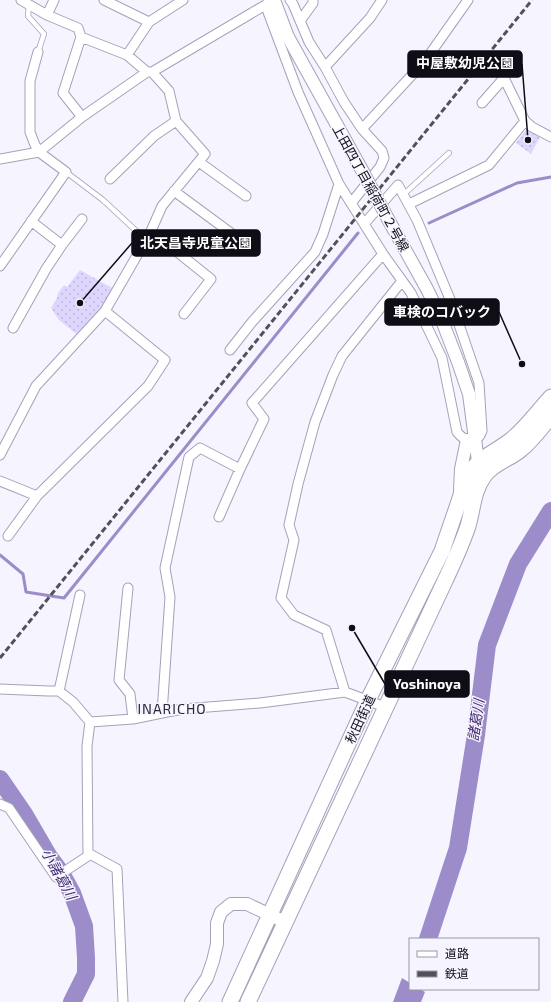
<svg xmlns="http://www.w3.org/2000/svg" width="551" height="1002" viewBox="0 0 551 1002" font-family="'Exo 2','Noto Sans JP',sans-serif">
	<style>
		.grass { fill: url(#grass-dots) }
		.water { fill: #9c8cc9 }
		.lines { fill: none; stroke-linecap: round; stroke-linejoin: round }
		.stream { stroke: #9c8cc9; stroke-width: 3 }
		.river { stroke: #9c8cc9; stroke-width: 18 }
		.service-casing { stroke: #a6a1b8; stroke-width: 6 }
		.minor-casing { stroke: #a6a1b8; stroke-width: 11 }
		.tertiary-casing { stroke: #a6a1b8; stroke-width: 14 }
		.primary-casing { stroke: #a6a1b8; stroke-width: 17 }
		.service { stroke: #fff; stroke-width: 4.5 }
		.minor { stroke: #fff; stroke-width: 9 }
		.tertiary { stroke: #fff; stroke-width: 12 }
		.primary { stroke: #fff; stroke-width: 15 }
		.rail { stroke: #525059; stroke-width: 3; stroke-dasharray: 6 3; stroke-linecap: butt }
		.tertiary-bridge-casing { stroke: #a6a1b8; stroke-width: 14; stroke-linecap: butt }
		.tertiary-bridge { stroke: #fff; stroke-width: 12 }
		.labels { text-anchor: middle; stroke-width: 3; stroke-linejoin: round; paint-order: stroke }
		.street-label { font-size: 13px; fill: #0f0d15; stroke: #f6f4fe }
		.neighbourhood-label { font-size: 14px; letter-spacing: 1px; fill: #2c283a; stroke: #f6f4fe }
		.water-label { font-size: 14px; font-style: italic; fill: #422971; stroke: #f6f4fe }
		.leader { fill: none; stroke: #0f0d15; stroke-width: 1.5 }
		.callout-dot { fill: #0f0d15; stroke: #f6f4fe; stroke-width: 1.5 }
		.callout { fill: #0f0d15; stroke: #0f0d15; stroke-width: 1.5 }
		.callout-label { font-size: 14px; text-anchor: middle; font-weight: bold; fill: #fff }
	</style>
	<defs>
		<pattern id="grass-dots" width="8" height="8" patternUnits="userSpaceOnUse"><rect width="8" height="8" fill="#dfd6fe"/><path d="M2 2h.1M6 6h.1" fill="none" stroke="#beb6d9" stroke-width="1.8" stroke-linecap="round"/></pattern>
	</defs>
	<rect width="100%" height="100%" fill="#f6f4fe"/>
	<path class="grass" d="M527,130L540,137L531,154L516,143L525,131Z
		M80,270L114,289L103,310L79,336L59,320L51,308L57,298L58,293L64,285L67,287Z"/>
	<path class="water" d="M402,978L410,983V989H420L425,992L421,1002H393Z"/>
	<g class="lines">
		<path class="stream" d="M429,223L517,183L551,177
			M0,555L23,574L26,592L64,598L358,233"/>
		<path class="river" d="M0,779L24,814L49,857L61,873L72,893L84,926L86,958V974L72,1002
			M428,939L458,848L476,735L487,645L518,564L551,511"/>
		<g class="service-casing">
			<path id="service" d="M29,5L28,16L44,34L38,52
				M66,172L103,200L146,240
				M403,195L449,153"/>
		</g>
		<g class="minor-casing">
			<path id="minor" d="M104,0L149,22
				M268,0V12L298,92L339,184L383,254L411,293L442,358L457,432C465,442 477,445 482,431L479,383L452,304L417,220L398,185L365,223
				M290,0L293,4L309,42L325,67L344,102L362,129L382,151L384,158L380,167L352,202
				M47,15L54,0
				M300,21L313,3V0
				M81,37L63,93L82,117
				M127,55L149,22L183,0
				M325,67L370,18L382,0
				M152,72L267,4
				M525,121L532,127L551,137
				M362,129L425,61L468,0
				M0,159L39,152L82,117L147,72
				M199,162L246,196
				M110,179L154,136L176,121
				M174,191L254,250
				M409,204L489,165L525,121L504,78L482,103
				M151,231L211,279L184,314
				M62,245L82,219
				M0,266L66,172L39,152L35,145L30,132V81L38,52
				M13,328L46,269L62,245L31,221
				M230,350L252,322L315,252L323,234L339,184
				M0,455L36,386L105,311
				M0,481L37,496L148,386L165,360L105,311L151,231L162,206L205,154L176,121L169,91L152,72H147L127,55L81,37L78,28L47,15L21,0
				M219,517L240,469
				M8,536L37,496
				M128,588L119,680L130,694L133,719
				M0,689L48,691H59L73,702L90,722L87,746L88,856L56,877L9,808L0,804
				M59,691L80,595
				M345,692L326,630L294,615L281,598L294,540L289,525L298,484L315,422L333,375L342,356L402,281
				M162,713L170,597L165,568L189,457L200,448L240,469L264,419L252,403L383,254
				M90,722L133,719L162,713L183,709L260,703L345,692L385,707
				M88,853L117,869L123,1002"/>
		</g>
		<g class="tertiary-casing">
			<path id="tertiary" d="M274,0L288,37L363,172
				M388,219L427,289L441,318L458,362L469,394L479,469
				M460,490L461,469L467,440
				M191,1002L207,978L213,961L217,944V923L221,912L231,904H247L285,922"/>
		</g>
		<g class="primary-casing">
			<path id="primary" d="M230,1002L368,700L442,551L468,475C478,458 496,452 511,440C526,428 538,411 551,397
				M248,1002C312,863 377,724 443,585C452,566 461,547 468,526C473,509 473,491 484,476C492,464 509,459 519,451C532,441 541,428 551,416"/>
		</g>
		<use href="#service" class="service"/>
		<use href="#minor" class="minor"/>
		<use href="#tertiary" class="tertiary"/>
		<use href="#primary" class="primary"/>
		<path class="rail" d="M0,658L532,0"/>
		<g class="tertiary-bridge-casing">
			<path id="tertiary-bridge" d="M363,172L388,219"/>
		</g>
		<use href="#tertiary-bridge" class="tertiary-bridge"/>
	</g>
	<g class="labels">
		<g class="street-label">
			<text transform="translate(371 188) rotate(61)" y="5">上田四丁目稲荷町２号線</text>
			<text transform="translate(360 719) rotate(-65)" y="5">秋田街道</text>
		</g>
		<g class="neighbourhood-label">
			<text x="172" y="714">INARICHO</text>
		</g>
		<g class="water-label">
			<text transform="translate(476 720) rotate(-82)" y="5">諸葛川</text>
			<text transform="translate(59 874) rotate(61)" y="5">小諸葛川</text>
		</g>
	</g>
	<path class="leader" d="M528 140L522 64M80 303L132 243M522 364L499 312M352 628L385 684"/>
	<g class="callout-dot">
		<circle cx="528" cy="140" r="4"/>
		<circle cx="80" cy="303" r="4"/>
		<circle cx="522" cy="364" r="4"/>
		<circle cx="352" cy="628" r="4"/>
	</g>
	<g class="callout">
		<rect x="408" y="51" width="114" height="26" rx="4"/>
		<rect x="132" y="230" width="128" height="26" rx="4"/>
		<rect x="385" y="299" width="114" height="26" rx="4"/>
		<rect x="385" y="671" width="84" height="26" rx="4"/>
	</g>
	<g class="callout-label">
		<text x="465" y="68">中屋敷幼児公園</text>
		<text x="196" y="248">北天昌寺児童公園</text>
		<text x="442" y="317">車検のコバック</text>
		<text x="427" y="689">Yoshinoya</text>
	</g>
	<rect x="409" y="938" width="130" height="52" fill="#f6f4fe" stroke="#9a98a1"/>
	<rect x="417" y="951" width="20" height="6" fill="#ffffff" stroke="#9a98a1"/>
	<text x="445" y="958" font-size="12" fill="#0f0d15">道路</text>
	<rect x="417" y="971" width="20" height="6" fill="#525059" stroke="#9a98a1"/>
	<text x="445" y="978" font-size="12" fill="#0f0d15">鉄道</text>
</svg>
